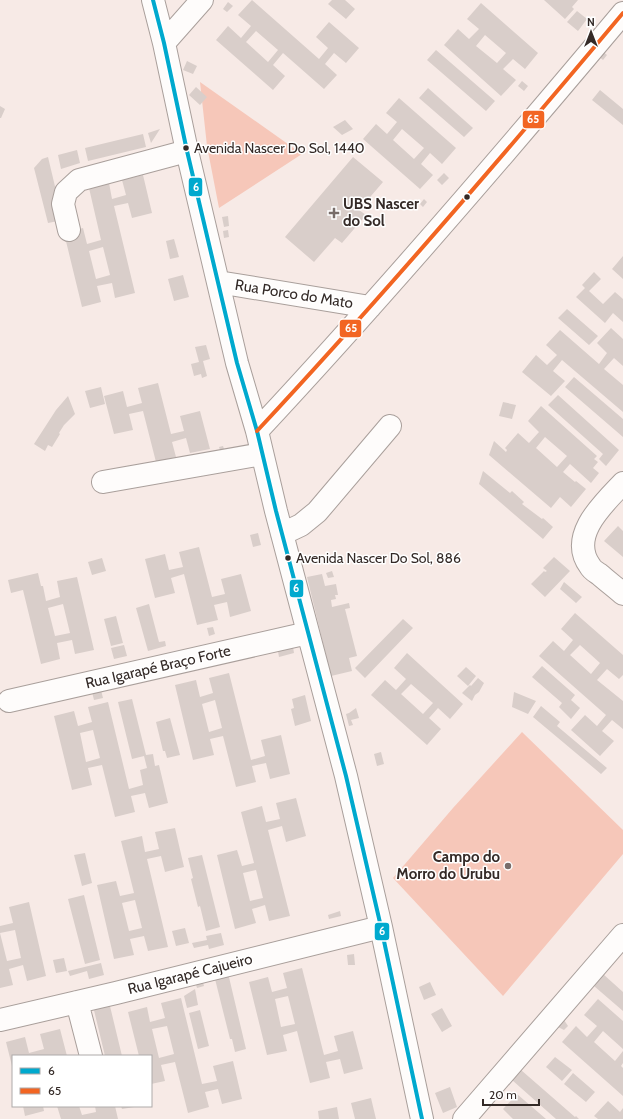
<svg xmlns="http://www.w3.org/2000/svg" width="623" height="1119" viewBox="0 0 623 1119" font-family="Cabin,sans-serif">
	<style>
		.green { fill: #f6c7b9 }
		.building { fill: #d9ceca; fill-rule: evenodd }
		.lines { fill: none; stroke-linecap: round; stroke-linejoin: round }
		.minor-casing { stroke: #a99f9b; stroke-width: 24 }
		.minor { stroke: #fefcfb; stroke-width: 22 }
		.bus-1-casing { stroke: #fff; stroke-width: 7 }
		.bus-2-casing { stroke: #fff; stroke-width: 7 }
		.bus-1 { stroke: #00a9ce; stroke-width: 4 }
		.bus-2 { stroke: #f26522; stroke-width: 4 }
		.bus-dot { fill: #342a27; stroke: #fff; stroke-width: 1.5 }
		.poi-dot { fill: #786d6a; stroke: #fff; stroke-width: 1.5 }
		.labels { text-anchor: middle; stroke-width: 3; stroke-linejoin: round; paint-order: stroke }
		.bus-label { font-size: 14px; fill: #342a27; stroke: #fff; text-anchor: start }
		.poi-label { font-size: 15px; font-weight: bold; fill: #342a27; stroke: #fff; text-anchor: start }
		.street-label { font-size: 15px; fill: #342a27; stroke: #fff }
		.line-badge { stroke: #fff; stroke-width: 1.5 }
		.badge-label { font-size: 11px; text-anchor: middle; font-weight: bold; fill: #fff }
	</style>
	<rect width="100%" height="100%" fill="#f7eae6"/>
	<path class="green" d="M200,82L302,154L219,208L207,146Z
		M522,732L623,830V854L503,996L393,878L453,808Z"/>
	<path class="building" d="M252,0L319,59L328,48L316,37L329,22L359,48L346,63L334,53L325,64L337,75L324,89L283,53L273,65L285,76L273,90L216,40L228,26L241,38L251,26L238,15ZM256,31L278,50L268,62L246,42Z
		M332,0H345L355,9L346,19L328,4Z
		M544,0H578L572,7L574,9L565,19Z
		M228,2L233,6L227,12L223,9Z
		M481,3L538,53L525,69L513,59L503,69L516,80L501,96L444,45L458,29L469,39L479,29L467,19ZM485,35L506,53L497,63L476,46Z
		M577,11L587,19L578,31L567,22Z
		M436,50L495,101L486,111L427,60Z
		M602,51L607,55L603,60L598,56Z
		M187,61L197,66L193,74L183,70Z
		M522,81L528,86L524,91L518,86Z
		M196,87L207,97L200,105L189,95Z
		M428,88L473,128L464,137L419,98Z
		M600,90L623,109V125L592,100Z
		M399,98L456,148L442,164L430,153L421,164L433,175L420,189L363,139L376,124L387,134L397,122L386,113ZM402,129L424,148L414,159L393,140Z
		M0,106L5,109L1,118H0Z
		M345,120L353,129L342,135L333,127Z
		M160,129L151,143L148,133Z
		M143,134L146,147L88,161L85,148Z
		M77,150L80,163L61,169L58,155Z
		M48,157L63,220L48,223L34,168L42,159Z
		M353,157L383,182L359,210L366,215L342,243L335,238L314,262L285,237Z
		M444,173L449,178L442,185L437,180Z
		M143,175L152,213L132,218L128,203L114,206L135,293L115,298L112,283L97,286L101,302L82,307L64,233L83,228L87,244L101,240L89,188L109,183L112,199L126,195L122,180ZM103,247L110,275L96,279L89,251Z
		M424,199L427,202L423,207L420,204Z
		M228,216L229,226L224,227L222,217Z
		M228,230L229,237L224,238L223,231Z
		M174,239L179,257L170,259L166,241Z
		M623,256V279L612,269Z
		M594,272L601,279L589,291L603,304L615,292L623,299V322L613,313L605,323L576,297L585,288L582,285Z
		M183,275L189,297L174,301L168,279Z
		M567,309L598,336L589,345L558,318Z
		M611,328L623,339V366L614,358L604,369L623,385V412L562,360L553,371L565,381L551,396L522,372L536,355L547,365L557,355L546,345L560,330L599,364L607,353L597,343Z
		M206,345L210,359L203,361L207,376L202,378L201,374L194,376L191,364L199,362L195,347Z
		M574,377L623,419V437L565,387Z
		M158,383L171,434L184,431L180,416L200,411L210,449L190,453L186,438L172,442L176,457L156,462L143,411L129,414L133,430L114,434L104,396L123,391L127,407L142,403L138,388Z
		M101,387L105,404L90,408L85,391Z
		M558,395L619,450L606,466L599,459L603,454L548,405Z
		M68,396L75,414L64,425L59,433L60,434L52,447L48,445L45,451L34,444L56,410Z
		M503,402L516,405L512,419L499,416Z
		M541,406L597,456L594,459L598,462L593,468L599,473L591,483L570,464L563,472L575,482L576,481L586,489L571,507L560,497L551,508L489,455L494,441L506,452L507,450L505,448L518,433L529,443L539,432L528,421ZM545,437L567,456L557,467L536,448Z
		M223,446L225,452L221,453L219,447Z
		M483,471L510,493L512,491L524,502L522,504L542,519L543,518L553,527L543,539L479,484Z
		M618,526L623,531V557L604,541Z
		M258,533L261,545L253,547L250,535Z
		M199,547L212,597L225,594L221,579L241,574L251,611L230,617L227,602L214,605L218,620L197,625L184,574L171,578L175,593L155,598L145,559L165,554L169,570L183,567L179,552Z
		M554,557L570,571L545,597L531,584L544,571L545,572L547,571L543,568Z
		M102,558L106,571L92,575L88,562Z
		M332,571L334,577L328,578L326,573Z
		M38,573L41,586H43L46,601L60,597L57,581L77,577L94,650L75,654L72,640L57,643L60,659L41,664L23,590L11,593L8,580ZM63,604L70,633L55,636L48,608Z
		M322,574L325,586L336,584L338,595H335L336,599L331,600L332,607L349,603L350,608L345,609L357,656L349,658L352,671L331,676L307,577Z
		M564,582L582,597L576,603L560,589Z
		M149,604L159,642L165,641L166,646L148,651L136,608Z
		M575,613L623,655V675L619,679L607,669L597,680L623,701V729L612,720L602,731L614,741L600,756L571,730L585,715L597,726L606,715L539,656L553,641L564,651L573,640L561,629ZM580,645L600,663L591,674L570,655Z
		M116,616L123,643L111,646L104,619Z
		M403,619L413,628L365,678L355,668Z
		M213,627L215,634L209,636L207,628Z
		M124,645L127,656L114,659L111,648Z
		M277,646L293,647L294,653L279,657Z
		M407,653L463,704L450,719L438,708L429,718L441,729L427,745L371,695L385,680L396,690L406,679L394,668ZM411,684L433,703L423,714L401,694Z
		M542,666L575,695L571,700L580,708L571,719L559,707L562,703L532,677Z
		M466,667L476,676L468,686L457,676Z
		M229,673L251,760L265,756L261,740L281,735L290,774L270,779L266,763L252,766L256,782L236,787L223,736L210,739L214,755L193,760L175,685L196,680L200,697L213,693L209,678ZM215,700L222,728L209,732L202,704Z
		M478,678L484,683L479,692L475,695L472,701L462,693L470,685L471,686Z
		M101,690L103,698L94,700L92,692Z
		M514,692L536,701L528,714L512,707Z
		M305,695L311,721L295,726L291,709L294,708L292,699Z
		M132,699L146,755L153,754L155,766L159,765L168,803L149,808L145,793L131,796L135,812L115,817L102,765L88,768L92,785L72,790L54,716L74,711L78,726L92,722L88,707L108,702L129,789L143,785L140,770L147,768L144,756L132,759L118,702ZM93,730L100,758L86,762L80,733Z
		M541,706L560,722L557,726L607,768L601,774L533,717Z
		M356,708L359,718L351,720L353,725L349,726L346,714L349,713Z
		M170,718L180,755L167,758L165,751H163L156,722Z
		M381,752L384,764L377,766L374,754Z
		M296,798L306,836L286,842L282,826L268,830L290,916L269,921L265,905L252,909L256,923L235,929L217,855L237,850L242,866L254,863L241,812L262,806L266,822L280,819L276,803ZM256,870L263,898L250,901L243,873Z
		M175,828L184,867L165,872L161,856L147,859L168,947L148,951L144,936L130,939L134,955L114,959L97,885L116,881L120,896L134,893L121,841L142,836L145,852L159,849L155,832ZM135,900L142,928L129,931L122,903Z
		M85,853L92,883L82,886L74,855Z
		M202,855L220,927L206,931L200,906L198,907L191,879L193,878L188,858Z
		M84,895L100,960L85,964L68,899Z
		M29,902L46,976L27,981L23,965L9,969L13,985L0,988V933L7,961L21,958L15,930L0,933V926L13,923L9,907Z
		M340,911L341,916L329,919L328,915Z
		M185,928L189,943L176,946L172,931Z
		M221,933L224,945L209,949L208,945L194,948L192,943L207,940L206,936Z
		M354,954L355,965H348L347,955Z
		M64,958L67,971L56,973L53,960Z
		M101,963L104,975L89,979L87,971L70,976L68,971Z
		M302,968L324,1055L338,1051L334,1036L353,1031L363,1069L344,1074L340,1059L326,1062L330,1078L310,1083L297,1031L283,1035L287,1051L267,1055L249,982L268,977L272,992L287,988L283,973ZM288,996L295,1024L281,1027L275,999Z
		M228,973L246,1049L235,1052L232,1039H230L215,979Z
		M603,974L623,992V1011L594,986Z
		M202,979L204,986L197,988L195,981Z
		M430,982L436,995L424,1000L419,987Z
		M195,989L198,1005L187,1008L184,996Z
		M181,998L202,1084L217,1081L213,1066L233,1061L242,1099L222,1104L218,1089L205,1092L209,1107L188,1113L175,1062L161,1065L165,1081L151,1084V1056H139L128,1012L147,1007L150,1022L165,1018L161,1003ZM167,1026L174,1054L159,1058L152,1029Z
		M598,999L623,1021V1049L603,1031L594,1042L615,1061L623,1051V1063L621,1066L623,1068V1096L562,1042L576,1026L587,1037L597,1026L584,1015Z
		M109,1002L122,1056H105L93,1006Z
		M442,1008L452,1026L442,1032L431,1014Z
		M200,1010L209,1046L198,1049L189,1013Z
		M564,1020L568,1026L564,1030L558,1027Z
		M60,1029L67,1056H13L12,1066L6,1042L25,1037L29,1053L44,1049L40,1034Z
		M555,1057L572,1070L562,1081L546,1067Z
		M521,1070L575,1117L576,1116L579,1119H556L512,1080Z
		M573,1073L595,1092L586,1102L564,1084Z
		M450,1087L457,1107L443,1113L435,1093Z
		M517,1094L546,1119H513L503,1109Z
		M371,1098L376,1119H355L351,1103Z
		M608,1101L620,1112L623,1108V1119H598L594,1116Z
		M23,1106H43L44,1111L25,1116Z
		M57,1106H79L82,1115L96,1112L95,1106H115L118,1119H61Z
		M121,1106H134V1107L122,1109Z
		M337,1107L339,1119H319L318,1111Z"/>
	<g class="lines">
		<g class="minor-casing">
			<path id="minor" d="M153,0L164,43L187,151L237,363L257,431L276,511L346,776L381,927L422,1119
				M164,43L202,0
				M69,230L63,204L66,192L79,180L187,151
				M218,282L370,307
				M257,431C383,296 504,155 623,13
				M103,482L262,454
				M623,483C603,504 568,536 590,566C592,570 596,572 599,574C607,581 615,587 623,594
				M282,534L301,525L317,512L390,426
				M9,701L308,633
				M77,1002L91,1056
				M0,1020L116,993L381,927
				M464,1119L623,935"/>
		</g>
		<use href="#minor" class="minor"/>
		<g class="bus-1-casing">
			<path id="bus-1" d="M153,0L164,43L187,151L237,363L257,431L276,511L346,776L381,927L422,1119"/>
		</g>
		<g class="bus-2-casing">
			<path id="bus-2" d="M257,431C383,296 504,155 623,13"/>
		</g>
		<use href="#bus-1" class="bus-1"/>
		<use href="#bus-2" class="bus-2"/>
	</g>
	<g class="bus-dot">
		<circle cx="186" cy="148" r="3.5"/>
		<circle cx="467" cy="197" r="3.5"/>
		<circle cx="288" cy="558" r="3.5"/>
	</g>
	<g class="poi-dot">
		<path d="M332 207h4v4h4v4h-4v4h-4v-4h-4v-4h4z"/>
		<circle cx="508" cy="866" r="4"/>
	</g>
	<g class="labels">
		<g class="bus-label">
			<text x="194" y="153">Avenida Nascer Do Sol, 1440</text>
			<text x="296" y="563">Avenida Nascer Do Sol, 886</text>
		</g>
		<g class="poi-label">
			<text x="343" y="209">UBS Nascer<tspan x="343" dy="17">do Sol</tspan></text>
			<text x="500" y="862" text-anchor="end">Campo do<tspan x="500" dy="17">Morro do Urubu</tspan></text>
		</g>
		<g class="street-label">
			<text transform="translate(294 294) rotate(9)" y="5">Rua Porco do Mato</text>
			<text transform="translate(158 667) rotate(-13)" y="5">Rua Igarapé Braço Forte</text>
			<text transform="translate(190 974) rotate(-14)" y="5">Rua Igarapé Cajueiro</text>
		</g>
	</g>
	<g class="line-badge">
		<rect x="522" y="110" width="23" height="19" rx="4" fill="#f26522"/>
		<rect x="188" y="177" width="15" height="20" rx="4" fill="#00a9ce"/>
		<rect x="339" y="319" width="23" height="19" rx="4" fill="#f26522"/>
		<rect x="289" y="579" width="15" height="19" rx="4" fill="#00a9ce"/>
		<rect x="374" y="922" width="16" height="19" rx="4" fill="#00a9ce"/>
	</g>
	<g class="badge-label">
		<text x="533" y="123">65</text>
		<text x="196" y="191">6</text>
		<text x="351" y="332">65</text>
		<text x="296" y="592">6</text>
		<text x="382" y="935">6</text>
	</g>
	<rect x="12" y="1055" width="140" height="52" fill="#ffffff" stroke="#aeaaa9"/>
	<rect x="20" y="1068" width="20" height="6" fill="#00a9ce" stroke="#aeaaa9"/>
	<text x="48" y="1075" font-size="12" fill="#342a27">6</text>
	<rect x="20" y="1088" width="20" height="6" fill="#f26522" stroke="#aeaaa9"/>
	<text x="48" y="1095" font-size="12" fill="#342a27">65</text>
	<g transform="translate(591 32)" stroke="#ffffff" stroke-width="3" paint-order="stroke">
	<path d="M0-3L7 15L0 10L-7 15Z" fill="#342a27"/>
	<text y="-6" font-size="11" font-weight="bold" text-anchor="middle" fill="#342a27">N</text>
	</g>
	<path d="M483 1099v6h56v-6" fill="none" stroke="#342a27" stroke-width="2"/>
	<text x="489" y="1099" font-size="12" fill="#342a27" stroke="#ffffff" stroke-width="3" paint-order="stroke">20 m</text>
</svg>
